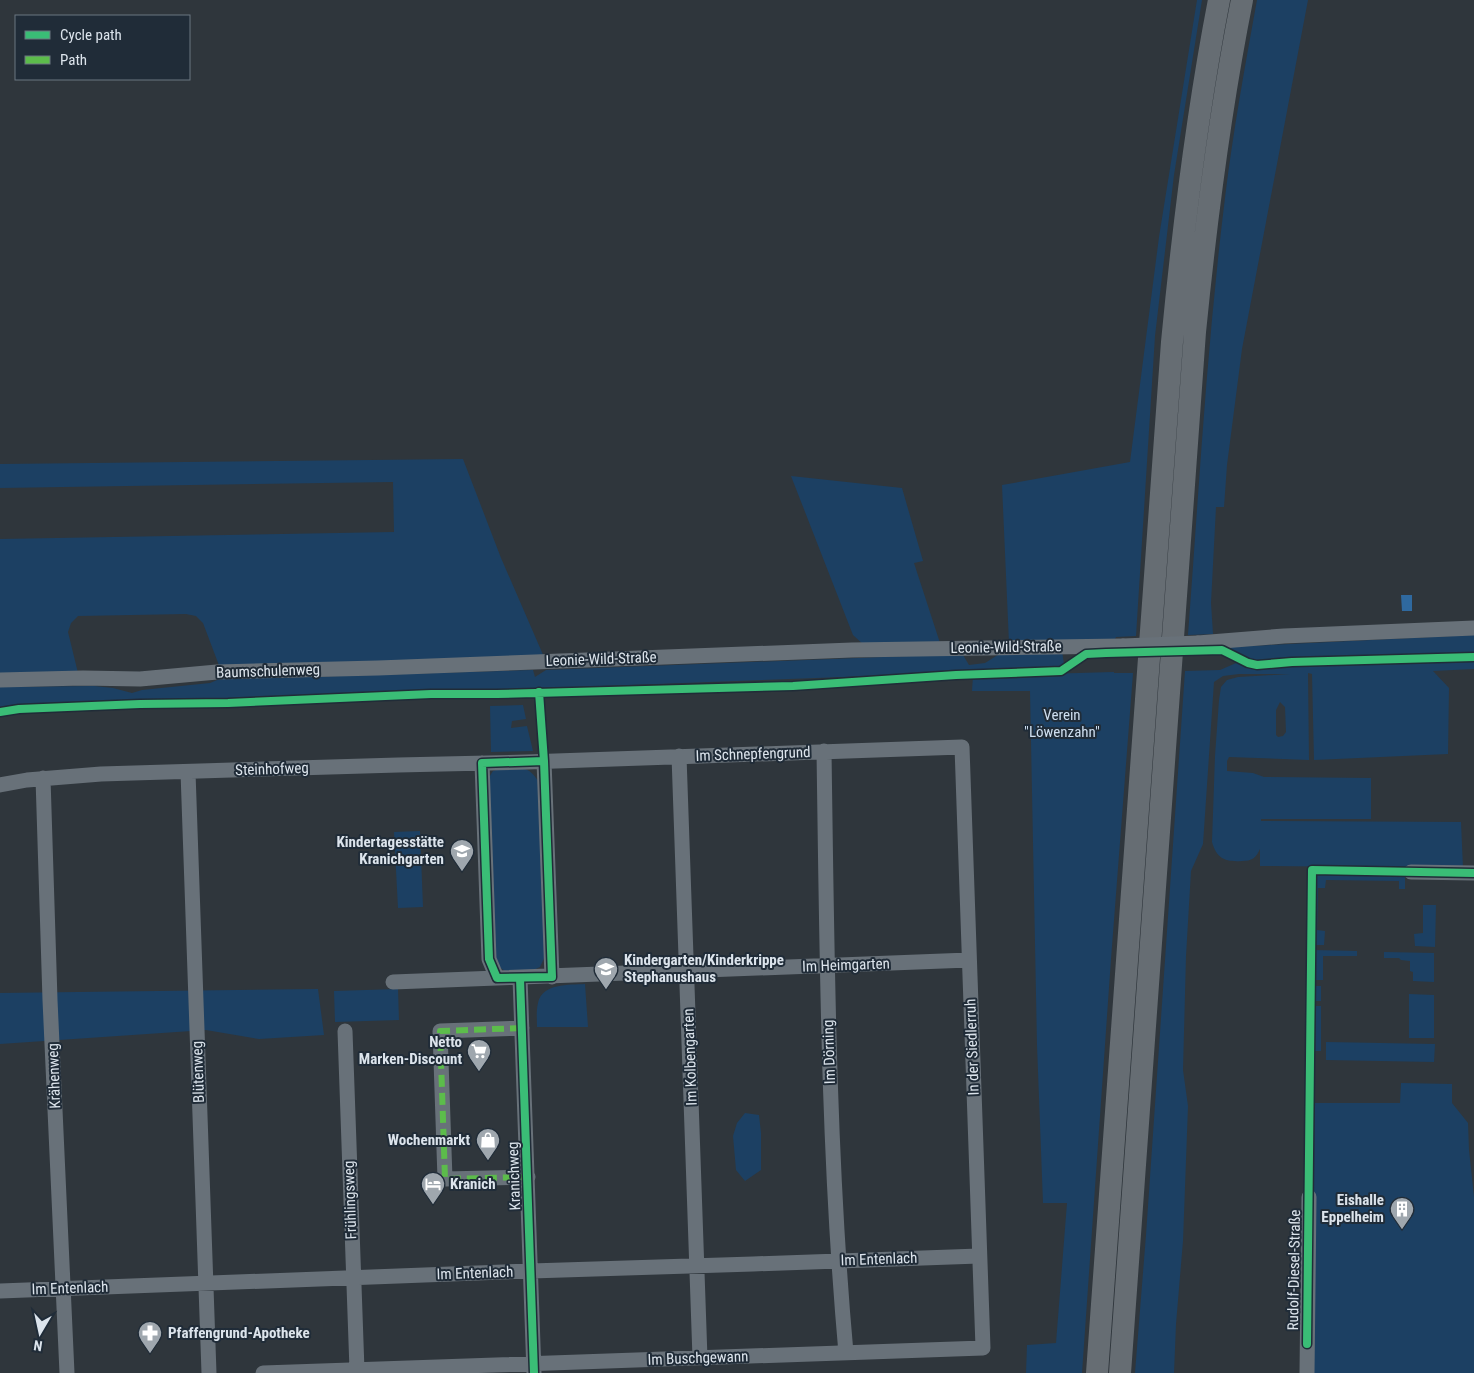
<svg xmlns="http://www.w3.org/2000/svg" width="1474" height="1373" viewBox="0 0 1474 1373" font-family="'Roboto Condensed',sans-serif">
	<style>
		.green { fill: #1c4063; fill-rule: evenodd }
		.water { fill: #2f699f }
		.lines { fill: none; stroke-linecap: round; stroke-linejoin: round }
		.minor { stroke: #687179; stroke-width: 15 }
		.highway { stroke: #666d73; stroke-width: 22 }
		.minor-bridge { stroke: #687179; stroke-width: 15 }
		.quiet { stroke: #5cbc4b; stroke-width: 6; stroke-dasharray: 12 6; stroke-linecap: butt }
		.cycleway-casing { stroke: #202c38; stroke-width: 11 }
		.cycleway { stroke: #3abd76; stroke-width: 8 }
		.labels { text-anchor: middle; stroke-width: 4; stroke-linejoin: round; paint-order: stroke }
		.street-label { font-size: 15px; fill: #dce4ec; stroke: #202c38 }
		.park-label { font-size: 15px; fill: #cfdff0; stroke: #202c38 }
		.poi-label { font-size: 15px; font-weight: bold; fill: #dce4ec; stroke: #202c38; text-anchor: end }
	</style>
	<rect width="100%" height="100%" fill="#2f363c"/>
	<path class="green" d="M1197,0H1202L1174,175L1155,336L1136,636L1116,637L1115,639L1009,643L1002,485L1130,462L1159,237Z
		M1257,0H1308L1242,349L1227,465L1224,507H1216L1211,603L1213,634L1188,635C1199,489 1207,343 1225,198C1233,132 1245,66 1257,0Z
		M463,459L501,558L544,657L220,668L203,623L196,616L186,614L78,616L71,623L68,632L78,673L0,676V539L394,532L393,482L0,488V464Z
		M791,476L902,488L923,561L914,563L940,643L865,646L853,635Z
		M1474,635V669L1433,671L1449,688L1448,754L1314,760L1312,674L1308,673L1309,760L1229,757L1227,761V771L1253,773L1264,777L1371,778V819H1261V821L1461,822L1463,868L1260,866V849C1256,858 1252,861 1242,861C1225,862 1217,859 1212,842L1215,756L1219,700L1221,687L1227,680L1238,677L1290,674H1239L1223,676L1214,682L1203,844L1191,871L1186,956L1183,1070L1188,1106L1183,1241L1176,1324L1174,1373H1135L1146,1235L1185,671L1220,670L1243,660L1229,647ZM1280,702L1285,707L1286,732L1283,736L1278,737L1276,735V710Z
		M1062,651L1064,664L1059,669L548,688L139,701L12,707L0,709V687L94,686L113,688L132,693L142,690L210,683L222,678H276L533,670L535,677L546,670L960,654L963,655L969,665L985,663L1001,653Z
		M1114,672V673H1133L1111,959L1082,1373H1026L1027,1345L1056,1343L1067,1203H1043L1037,1045L1030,691H972L973,676Z
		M523,705L526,719L512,721L511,728L527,726L533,751L491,752L490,706Z
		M505,767C521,767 531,767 539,783L546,954L540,967L529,972H506L498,966L493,952L488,779L493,771Z
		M420,831L423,907L398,908L394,832Z
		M1318,873H1405V889H1399V881L1326,880L1325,888H1318L1317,930L1325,931L1324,945H1313V884Z
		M1423,905H1436L1435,947L1415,946L1414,934L1423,933Z
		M1312,950L1357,951V956H1323V980H1312Z
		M1384,952L1434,953V982L1413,981V972L1410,971V961L1401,960L1399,958H1384Z
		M585,984L588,1027H537C537,1020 536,1011 538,1003C542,983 569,985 585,984Z
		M1312,986H1321V1001H1312Z
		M318,989L324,1035L259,1039L206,1030L0,1044V993Z
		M398,989L399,1020L335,1022L334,991Z
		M1409,994L1434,995V1038H1409Z
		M1313,1006H1321V1051H1312Z
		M1326,1042L1435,1044L1434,1062L1326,1060Z
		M1401,1083L1452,1084V1103L1468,1123L1469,1150L1474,1197V1373H1309L1304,1198L1305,1103H1400Z
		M745,1113L759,1115L761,1133V1170L745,1181L736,1170L733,1136L737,1123Z"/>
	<path class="water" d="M1401,595H1412V611H1402Z"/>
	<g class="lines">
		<path class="minor" d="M1198,643L1284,636L1474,628
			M0,680L83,678L140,679L217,672L378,668L852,650L1123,646
			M824,751C827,952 828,1153 846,1353
			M679,756L700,1358
			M544,761L552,977
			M482,763L489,959L497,978
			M188,772L209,1373
			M43,778L50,1000L67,1373
			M0,785L27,780L101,774L398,765L527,762L962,747L983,1348L263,1373
			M1411,872L1474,873
			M520,978L534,1373
			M393,982L969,960
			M522,1028L440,1031L445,1179L528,1177
			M345,1031L357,1370
			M0,1291L531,1271L753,1264L979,1256
			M1307,1373L1309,1197"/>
		<path class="highway" d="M1097,1373L1172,342C1183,228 1197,113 1219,0
			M1120,1373L1195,332C1206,221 1220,110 1242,0"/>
		<path class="minor-bridge" d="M1123,646L1198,643"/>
		<path class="quiet" d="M522,1028L440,1031L445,1179L528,1177"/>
		<g class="cycleway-casing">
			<path id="cycleway" d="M539,692L544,761L552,977L497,978L489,959L482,763L544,761
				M0,712L19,709L140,704L228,703L431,694H497L793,686L956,675L1061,671L1086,654L1106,653L1222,650L1248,663L1257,665L1292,662L1474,657
				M520,978L534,1373
				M1307,1344L1312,870L1474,873"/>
		</g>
		<use href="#cycleway" class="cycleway"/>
	</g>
	<defs>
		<g id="school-pin" transform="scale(1.25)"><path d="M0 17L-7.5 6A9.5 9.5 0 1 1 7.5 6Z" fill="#9fa7ae" stroke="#202c38"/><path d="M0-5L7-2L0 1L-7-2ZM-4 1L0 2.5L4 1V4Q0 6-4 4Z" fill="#fff"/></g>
		<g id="supermarket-pin" transform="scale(1.25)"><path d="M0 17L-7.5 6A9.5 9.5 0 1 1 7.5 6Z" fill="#9fa7ae" stroke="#202c38"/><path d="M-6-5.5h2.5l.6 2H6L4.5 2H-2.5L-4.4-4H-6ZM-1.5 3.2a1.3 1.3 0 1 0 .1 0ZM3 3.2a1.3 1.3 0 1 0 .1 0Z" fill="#fff"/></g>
		<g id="shop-pin" transform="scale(1.25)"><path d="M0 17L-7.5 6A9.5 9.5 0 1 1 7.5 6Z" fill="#9fa7ae" stroke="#202c38"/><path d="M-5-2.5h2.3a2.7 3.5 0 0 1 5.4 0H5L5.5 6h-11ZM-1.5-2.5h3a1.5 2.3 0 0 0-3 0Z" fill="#fff"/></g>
		<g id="hotel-pin" transform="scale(1.25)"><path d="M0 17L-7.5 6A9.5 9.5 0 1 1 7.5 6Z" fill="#9fa7ae" stroke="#202c38"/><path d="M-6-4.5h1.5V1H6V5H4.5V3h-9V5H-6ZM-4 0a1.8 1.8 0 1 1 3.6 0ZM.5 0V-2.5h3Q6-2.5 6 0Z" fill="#fff"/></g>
		<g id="building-pin" transform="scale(1.25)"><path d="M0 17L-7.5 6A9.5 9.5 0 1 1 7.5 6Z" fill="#9fa7ae" stroke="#202c38"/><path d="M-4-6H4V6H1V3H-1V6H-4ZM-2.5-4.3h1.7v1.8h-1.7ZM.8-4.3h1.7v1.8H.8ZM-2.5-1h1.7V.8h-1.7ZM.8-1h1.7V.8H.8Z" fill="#fff"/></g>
		<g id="pharmacy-pin" transform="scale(1.25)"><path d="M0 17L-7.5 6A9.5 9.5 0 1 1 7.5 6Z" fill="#9fa7ae" stroke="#202c38"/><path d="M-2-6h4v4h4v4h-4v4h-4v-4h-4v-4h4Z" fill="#fff"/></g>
	</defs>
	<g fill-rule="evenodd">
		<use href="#school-pin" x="462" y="851"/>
		<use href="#school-pin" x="606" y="969"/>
		<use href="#supermarket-pin" x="479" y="1051"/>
		<use href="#shop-pin" x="488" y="1140"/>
		<use href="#hotel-pin" x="433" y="1184"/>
		<use href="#building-pin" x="1402" y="1209"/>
		<use href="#pharmacy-pin" x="150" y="1333"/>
	</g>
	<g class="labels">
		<g class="street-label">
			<text transform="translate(1006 647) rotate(-1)" y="5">Leonie-Wild-Straße</text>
			<text transform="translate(601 659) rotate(-2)" y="5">Leonie-Wild-Straße</text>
			<text transform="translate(268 671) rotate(-2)" y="5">Baumschulenweg</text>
			<text transform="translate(753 754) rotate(-2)" y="5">Im Schnepfengrund</text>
			<text transform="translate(272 769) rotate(-2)" y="5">Steinhofweg</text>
			<text transform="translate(846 965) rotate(-2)" y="5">Im Heimgarten</text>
			<text transform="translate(972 1047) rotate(-92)" y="5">In der Siedlerruh</text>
			<text transform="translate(829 1052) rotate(-92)" y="5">Im Dörning</text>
			<text transform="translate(690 1057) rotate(-92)" y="5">Im Kolbengarten</text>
			<text transform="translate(198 1072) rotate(-92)" y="5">Blütenweg</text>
			<text transform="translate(54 1076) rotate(-92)" y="5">Krähenweg</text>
			<text transform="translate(514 1176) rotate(-92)" y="5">Kranichweg</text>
			<text transform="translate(350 1200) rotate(-92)" y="5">Frühlingsweg</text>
			<text transform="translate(879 1259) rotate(-2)" y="5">Im Entenlach</text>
			<text transform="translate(1294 1270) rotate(-89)" y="5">Rudolf-Diesel-Straße</text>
			<text transform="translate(475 1273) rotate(-2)" y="5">Im Entenlach</text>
			<text transform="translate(70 1288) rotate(-2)" y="5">Im Entenlach</text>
			<text transform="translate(698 1358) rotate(-2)" y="5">Im Buschgewann</text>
		</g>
		<g class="park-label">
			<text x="1062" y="720">Verein<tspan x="1062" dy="17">"Löwenzahn"</tspan></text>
		</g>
		<g class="poi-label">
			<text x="444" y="847">Kindertagesstätte<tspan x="444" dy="17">Kranichgarten</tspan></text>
			<text x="624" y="965" text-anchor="start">Kindergarten/Kinderkrippe<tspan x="624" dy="17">Stephanushaus</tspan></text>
			<text x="462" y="1047">Netto<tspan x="462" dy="17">Marken-Discount</tspan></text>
			<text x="470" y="1145">Wochenmarkt</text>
			<text x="450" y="1189" text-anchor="start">Kranich</text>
			<text x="1384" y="1205">Eishalle<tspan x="1384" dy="17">Eppelheim</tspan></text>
			<text x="168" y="1338" text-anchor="start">Pfaffengrund-Apotheke</text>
		</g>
	</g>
	<rect x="15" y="15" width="175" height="65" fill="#202c38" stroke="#6b7680"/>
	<rect x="25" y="31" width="25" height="8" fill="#3abd76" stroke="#6b7680"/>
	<text x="60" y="40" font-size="15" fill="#dce4ec">Cycle path</text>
	<rect x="25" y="56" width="25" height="8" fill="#5cbc4b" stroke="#6b7680"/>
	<text x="60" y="65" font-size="15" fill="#dce4ec">Path</text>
	<g transform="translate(40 1333) rotate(189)" stroke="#202c38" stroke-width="4" paint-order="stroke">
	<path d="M0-4L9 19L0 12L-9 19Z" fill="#dce4ec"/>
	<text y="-8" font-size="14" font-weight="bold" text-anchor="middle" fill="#dce4ec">N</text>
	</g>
</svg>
